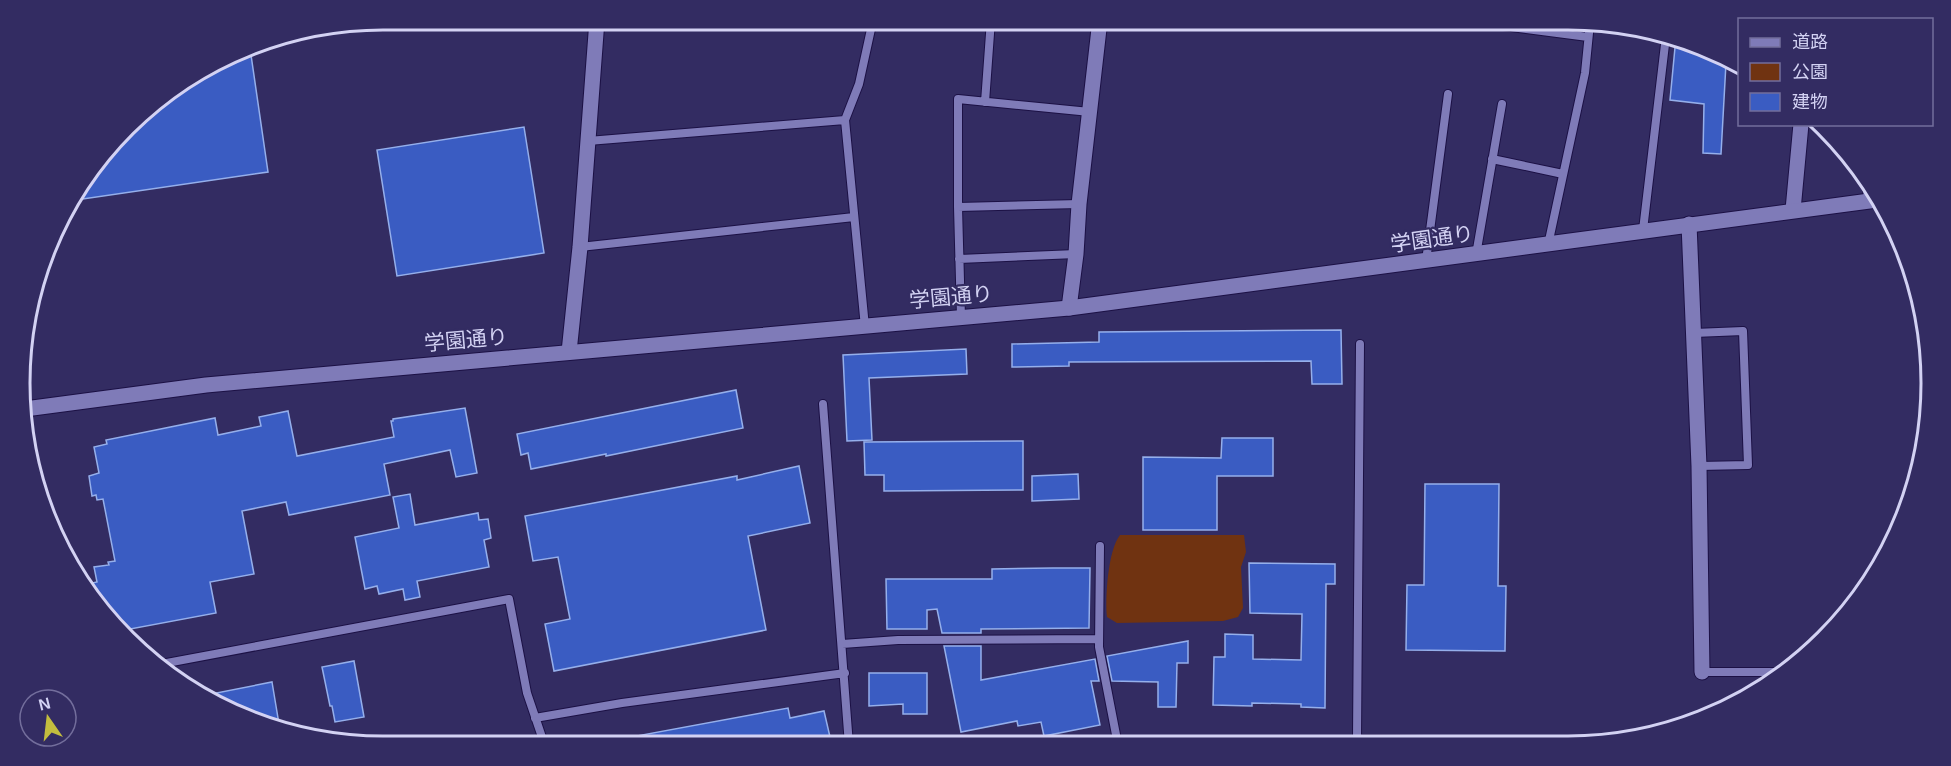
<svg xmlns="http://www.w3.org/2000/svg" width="1951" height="766" viewBox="0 0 1951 766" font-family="Arial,'Noto Sans JP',sans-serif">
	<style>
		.green { fill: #703311 }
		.building { fill: #3a5cc2; stroke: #95afeb; stroke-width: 1.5 }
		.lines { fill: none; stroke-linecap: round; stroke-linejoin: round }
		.lane-casing { stroke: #1c1145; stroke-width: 10 }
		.street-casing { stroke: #1c1145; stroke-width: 17 }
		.secondary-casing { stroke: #1c1145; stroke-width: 17 }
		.lane { stroke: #7f7bb8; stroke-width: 8 }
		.street { stroke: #7f7bb8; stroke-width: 15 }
		.secondary { stroke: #7f7bb8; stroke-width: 15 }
		.labels { text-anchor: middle; stroke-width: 4.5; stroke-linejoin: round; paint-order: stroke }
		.street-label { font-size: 21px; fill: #d3d2f3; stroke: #332c62 }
		.rim { fill: none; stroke: #d3d2f3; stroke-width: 3 }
	</style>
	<rect width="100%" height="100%" fill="#332c62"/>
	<path class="green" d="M1120,535H1244L1246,552L1241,567L1243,608L1238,617L1223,621L1117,623L1107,617C1105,598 1108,550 1120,535Z"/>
	<path class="building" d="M1676,37L1685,39L1726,63L1721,154L1703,153L1704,104L1670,100Z
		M250,48L268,172L69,201L144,109Z
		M524,127L544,253L397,276L377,150Z
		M1341,330L1342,384H1312L1311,361L1069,362V366L1012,367V344L1099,342V332Z
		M966,349L967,374L869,378L872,440L847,441L843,355Z
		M736,390L743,428L606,456V454L531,469L528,453L521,455L517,434Z
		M465,408L477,473L456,477L450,450L384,464L390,495L289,515L286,502L242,511L254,574L210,582L216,613L125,630L94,594L92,583L97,582L94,567L109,565L108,562L115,561L103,499L97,500L96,495L92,496L89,476L99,473L94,447L107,444L106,440L215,418L218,435L261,426L259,417L288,411L297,456L394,437L391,421H393V419Z
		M1222,438H1273V476H1217V530H1143V457L1221,458Z
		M1023,441V490L884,491V475H865L864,442Z
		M799,466L810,523L748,536L766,630L554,671L545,624L570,619L558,557L533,561L525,516L737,476V480Z
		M1078,474L1079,499L1032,501V476Z
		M1425,484H1499L1498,586H1506L1505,651L1406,650L1407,585H1424Z
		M410,494L415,525L478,513L479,520L488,519L491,538L484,540L489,567L417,581L420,597L405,600L403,589L379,594L377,586L365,589L355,537L399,528L393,497Z
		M1249,563L1335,564V584H1326L1325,708L1301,707V704L1252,703V706L1213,705L1214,657H1225V634L1253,635V659L1301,660L1302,614L1250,613Z
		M1053,568H1090L1089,628L981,629V633H942L937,609L927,610V629H887L886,579H992V569Z
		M1188,641V663H1177L1176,707H1158V682L1112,681L1107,656Z
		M944,646H981V680L1095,659L1099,681H1091L1100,725L1044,736L1041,722L1018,726L1017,721L961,732Z
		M354,661L364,717L335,722L332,706H330L322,667Z
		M869,673H927V714H903V704L869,706Z
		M272,682L280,730L266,727L206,695Z
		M788,708L790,718L824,711L830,737L791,745L631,746V737Z"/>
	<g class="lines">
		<g class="lane-casing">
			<path id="lane" d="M1457,20L1588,37
				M985,102L991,20
				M588,141L845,120
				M1492,159L1563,174
				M1867,187L1868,201
				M958,207L1079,204
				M1643,230L1666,36
				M1548,245L1585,73L1590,23
				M580,247L854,217
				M1476,255L1502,104
				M959,259L1076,254
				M1426,261L1448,94
				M961,317L958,207V99L1090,112
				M865,327L845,120L859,84L873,20
				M1694,333L1743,331L1748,465L1699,466
				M823,404L849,745
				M1100,546L1099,647L1118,745
				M842,644L898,640L1099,639
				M156,665L509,599L527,693L545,746
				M1702,672H1783
				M535,718L622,703L845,673
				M1357,739L1360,344
				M1330,744L1357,739L1617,743"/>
		</g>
		<g class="street-casing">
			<path id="street" d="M1793,210L1801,124
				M1689,224L1699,466L1702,672
				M1069,308L1076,254L1079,204L1100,20
				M569,352L580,247L597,20"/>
		</g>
		<g class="secondary-casing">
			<path id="secondary" d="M25,409L206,385L1069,308L1877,200"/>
		</g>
		<use href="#lane" class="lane"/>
		<use href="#street" class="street"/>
		<use href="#secondary" class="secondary"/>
	</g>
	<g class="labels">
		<g class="street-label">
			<text transform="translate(1432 239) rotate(-8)" y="7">学園通り</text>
			<text transform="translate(951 297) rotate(-5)" y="7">学園通り</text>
			<text transform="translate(466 340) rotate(-5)" y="7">学園通り</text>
		</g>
	</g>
	<path d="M0 0H1951V766H0ZM383 30H1568A353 353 0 0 1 1921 383V383A353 353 0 0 1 1568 736H383A353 353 0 0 1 30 383V383A353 353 0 0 1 383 30Z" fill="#332c62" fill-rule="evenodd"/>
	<path class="rim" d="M383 30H1568A353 353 0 0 1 1921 383V383A353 353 0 0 1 1568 736H383A353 353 0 0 1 30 383V383A353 353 0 0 1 383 30Z"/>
	<rect x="1738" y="18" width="195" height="108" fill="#332c62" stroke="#736e9c" stroke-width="1.5"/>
	<rect x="1750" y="38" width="30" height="9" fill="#7f7bb8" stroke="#736e9c" stroke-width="1.5"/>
	<text x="1792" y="48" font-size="18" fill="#d3d2f3">道路</text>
	<rect x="1750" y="63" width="30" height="18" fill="#703311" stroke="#736e9c" stroke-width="1.5"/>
	<text x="1792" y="78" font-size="18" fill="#d3d2f3">公園</text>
	<rect x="1750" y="93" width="30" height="18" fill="#3a5cc2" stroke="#736e9c" stroke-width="1.5"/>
	<text x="1792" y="108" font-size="18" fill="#d3d2f3">建物</text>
	<g transform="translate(48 718) rotate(346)"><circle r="28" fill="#332c62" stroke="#736e9c" stroke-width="1.5"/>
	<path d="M0-4.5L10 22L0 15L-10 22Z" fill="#c3bd3e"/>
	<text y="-9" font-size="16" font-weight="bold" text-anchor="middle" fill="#d3d2f3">N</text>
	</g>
</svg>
